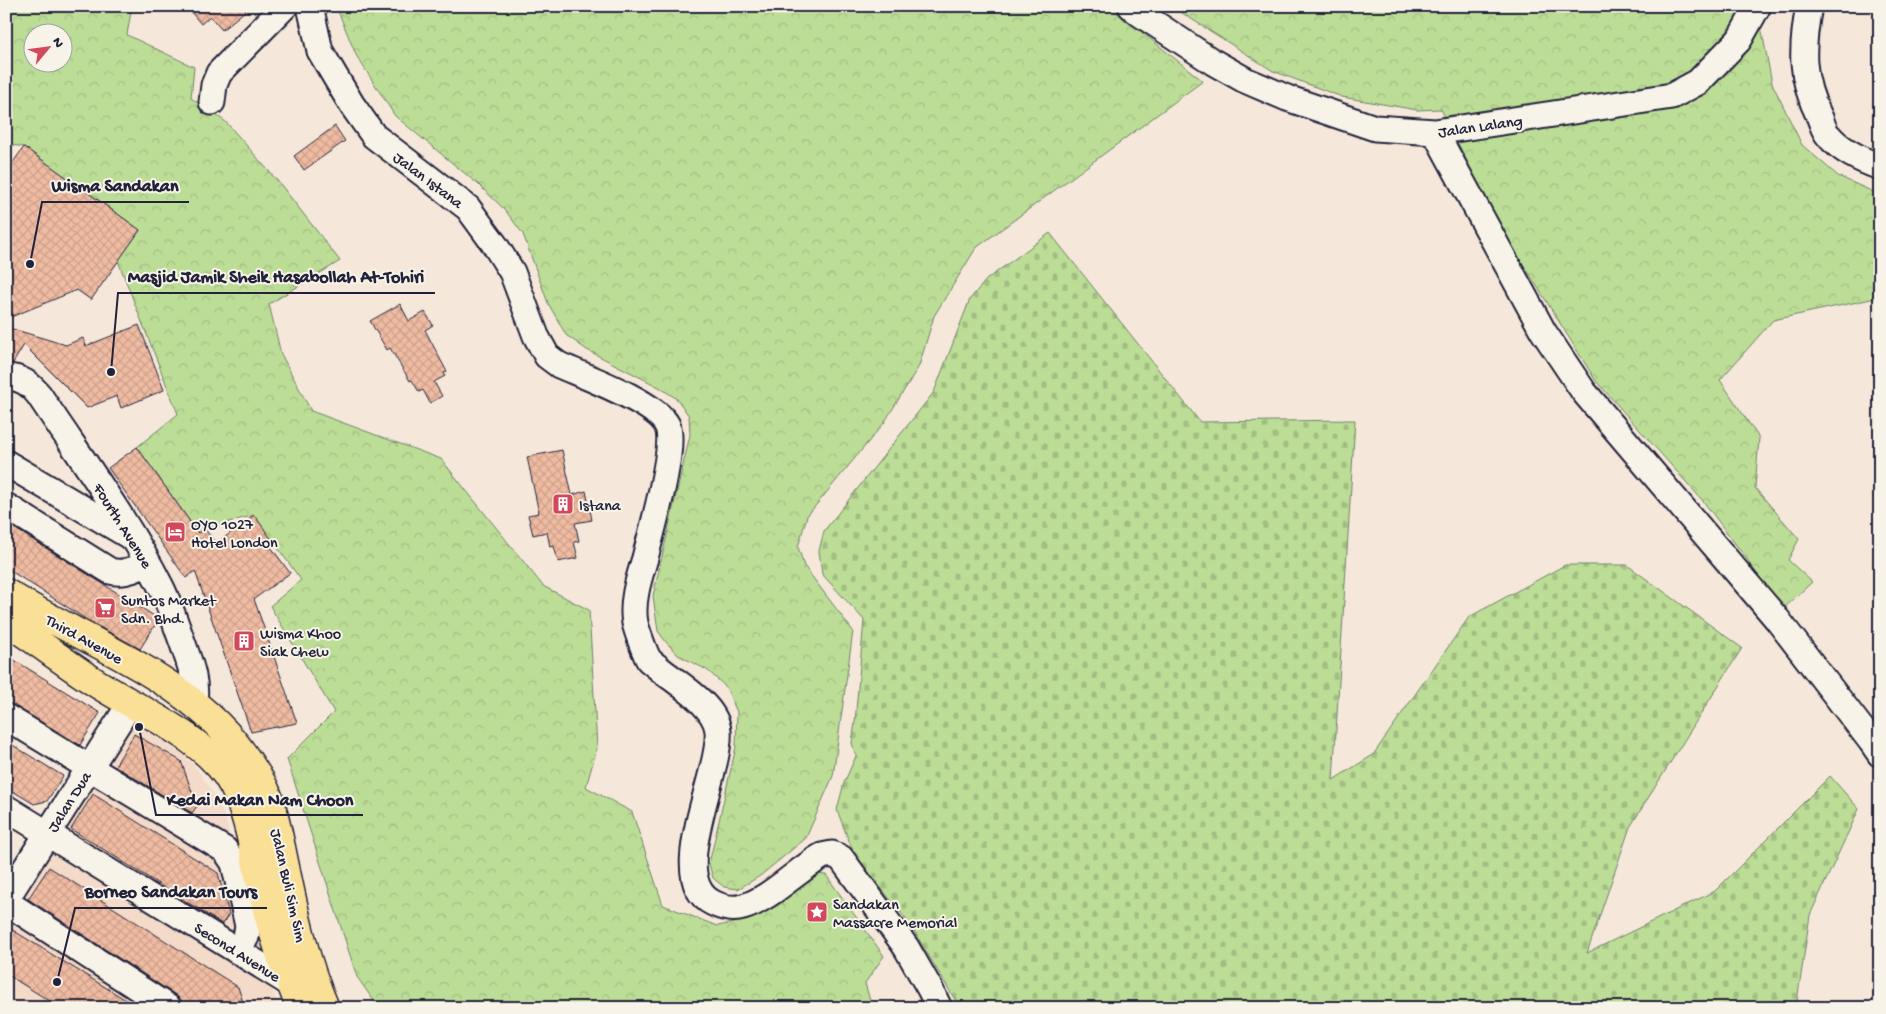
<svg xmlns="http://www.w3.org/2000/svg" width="1886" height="1014" viewBox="0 0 1886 1014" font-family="'Gochi Hand',sans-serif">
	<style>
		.built { fill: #f3dac9 }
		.forest { fill: url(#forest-crowns); stroke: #6f8068; fill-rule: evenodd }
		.cemetery { fill: url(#cemetery-stones); stroke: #6f8068 }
		.building { fill: url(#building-cross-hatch); stroke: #22223b }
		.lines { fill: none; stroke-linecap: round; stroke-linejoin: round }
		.minor-casing { stroke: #22223b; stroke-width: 29 }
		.major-casing { stroke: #22223b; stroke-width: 31 }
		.minor { stroke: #f7f3e8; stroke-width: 25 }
		.major { stroke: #fadf96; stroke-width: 28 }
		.labels { text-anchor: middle; stroke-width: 4; stroke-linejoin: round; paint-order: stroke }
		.street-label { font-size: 16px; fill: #22223b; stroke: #f7f3e8 }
		.poi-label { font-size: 16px; fill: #22223b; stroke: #f7f3e8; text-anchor: start }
		.leader { fill: none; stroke: #22223b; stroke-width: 2 }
		.callout-dot { fill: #22223b; stroke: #f7f3e8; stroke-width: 2 }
		.callout-label { font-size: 18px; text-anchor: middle; font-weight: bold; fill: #22223b; stroke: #f7f3e8; stroke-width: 4; stroke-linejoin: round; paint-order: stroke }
	</style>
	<defs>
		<pattern id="forest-crowns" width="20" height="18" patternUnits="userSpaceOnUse" patternTransform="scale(1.25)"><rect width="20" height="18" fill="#bcdd96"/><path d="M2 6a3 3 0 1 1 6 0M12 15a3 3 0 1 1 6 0" fill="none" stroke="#a1bd82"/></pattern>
		<pattern id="cemetery-stones" width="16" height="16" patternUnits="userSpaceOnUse" patternTransform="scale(1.25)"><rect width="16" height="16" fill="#bcdd96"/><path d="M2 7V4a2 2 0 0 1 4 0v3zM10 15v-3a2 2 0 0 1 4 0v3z" fill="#a1bd82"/></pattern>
		<pattern id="building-cross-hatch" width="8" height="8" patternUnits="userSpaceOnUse" patternTransform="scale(1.25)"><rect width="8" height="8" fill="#efbba1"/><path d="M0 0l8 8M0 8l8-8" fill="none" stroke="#cda08c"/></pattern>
	</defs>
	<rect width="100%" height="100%" fill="#f5e8da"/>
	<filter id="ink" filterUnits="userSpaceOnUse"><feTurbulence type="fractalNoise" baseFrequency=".02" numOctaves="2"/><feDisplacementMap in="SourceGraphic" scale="10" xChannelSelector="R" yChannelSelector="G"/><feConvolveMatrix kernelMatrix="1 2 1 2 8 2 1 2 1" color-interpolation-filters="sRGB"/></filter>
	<g filter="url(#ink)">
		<path class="built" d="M129,720L181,753L194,765L211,790L225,818L274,995L279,1008H6V914Z"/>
		<path class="forest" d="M6,6H132L127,35L194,67L191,98L226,122L281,185L340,261L269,304L281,354L311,411L441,459L543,586L589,610L597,748L586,787L632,812L663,905L717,926L739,922L814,874L826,875L884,956L865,983L872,1008H379L357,977L287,759L334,712L270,606L301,580L254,515L205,529L198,533L137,447L178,414L118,261L140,230L24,147L6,144ZM32,32H62V62H32Z
			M336,6H1109L1203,81L976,248L934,316L919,366L884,423L807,516L798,547L804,566L853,631L833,776L806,838L760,876L738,889L724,887L713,878L709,864L736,747L737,712L726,687L707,670L678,655L666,642L658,631L653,596L690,435L689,416L677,399L659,387L587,350L566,335L548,303L523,234L505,210L479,185L395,116L356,55Z
			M1171,6H1757L1772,83L1802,145L1838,176L1880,195V286L1876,298L1773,320L1720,380L1759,438L1755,488L1799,539L1788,560L1812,582L1781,611L1746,558L1703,501L1596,381L1497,222L1441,109L1417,110L1342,97L1273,71Z"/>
		<path class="cemetery" d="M1050,233L1200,422L1355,420L1333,780L1373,755L1469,617L1565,565H1627L1742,648L1630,827L1587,953L1715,891L1830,776L1859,809L1810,915L1796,1008H960L909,923L854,854L837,810L844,783L856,756L852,743L855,722L864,620L822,574L819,551L824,531L934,392L970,299L987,279Z"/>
		<path class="building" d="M186,6H251L222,30L210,16L201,24Z
			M335,126L345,141L304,170L294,156Z
			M24,147L140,230L91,300L77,290L6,319V172Z
			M400,304L409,321L425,312L433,325L425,330L447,372L444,373L445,376L434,382L442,396L430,403L423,390L419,392L412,380L410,381L390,348L387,350L370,321Z
			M139,325L164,390L121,408L117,396L87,408L24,345L13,363H6V327L66,345L83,338L86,346Z
			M137,447L198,533L205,529L216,544L254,515L272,540L268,543L290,573L254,599L297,723L251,732L195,571L186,578L108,468Z
			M562,450L572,495L586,491L592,520L575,523L579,541L574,542L578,558L558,562L554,546L550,547L547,532L533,535L528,515L539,513L527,457Z
			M6,523L159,619L140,649L92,623L6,568Z
			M6,655L100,713L80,745L13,705L6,703Z
			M134,734L181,761L197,806L192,813L115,766Z
			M6,741L63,776L47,801L34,804L6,787Z
			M93,794L218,873L229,914L222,924L71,829Z
			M49,867L238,987L245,1008H190L182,1003L177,996L28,899Z
			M6,926L139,1008H61L6,974Z"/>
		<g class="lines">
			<g class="minor-casing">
				<path id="minor" d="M310,6L320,51L352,105L374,136L468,208L495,245L512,272L536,336L547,356L559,365C584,376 655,402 667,425C677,444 651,534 645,558C639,578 631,602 635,623C637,631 645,654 649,660C652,663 658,667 661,670C680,685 716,706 718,731C722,772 664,879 713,903C723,908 733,910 743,907C770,899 797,870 822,856L832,854L841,858L906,947L930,989L939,1008
					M1131,6L1139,13L1213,62L1245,80L1287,98L1375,128L1435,132L1672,96L1698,82L1739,40L1758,6
					M1809,6C1801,49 1800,78 1820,118C1822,123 1824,131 1828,135C1841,151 1861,160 1880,167
					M212,102L214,85L219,73L285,6
					M1435,132L1543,331L1584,392L1777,619L1871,741L1880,754
					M6,377C21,377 30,384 39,395C80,457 128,521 161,587C170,605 176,625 183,644C190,664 197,681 194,702
					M6,463L131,537
					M6,506L110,571C124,575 136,568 148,564
					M6,717L225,850L234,863L248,926L246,937L237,951
					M6,808L291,984
					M6,899L130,704
					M6,902L169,1008"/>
			</g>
			<g class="major-casing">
				<path id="major" d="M6,593C88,644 195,679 249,763C257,775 266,788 270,803C276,822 280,842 284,862C294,911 305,962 325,1008
					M6,621C34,639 60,659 87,677C132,708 209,737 234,787C251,821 254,857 263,893C272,932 285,970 301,1008"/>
			</g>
			<use href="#minor" class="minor"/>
			<use href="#major" class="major"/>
		</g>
	</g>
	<defs>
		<g id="building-square" transform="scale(1.125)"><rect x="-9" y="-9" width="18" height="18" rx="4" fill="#d1495b" stroke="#f7f3e8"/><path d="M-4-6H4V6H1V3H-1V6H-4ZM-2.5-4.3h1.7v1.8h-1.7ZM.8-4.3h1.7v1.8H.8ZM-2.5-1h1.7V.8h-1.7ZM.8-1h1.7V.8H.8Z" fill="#fff"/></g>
		<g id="hotel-square" transform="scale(1.125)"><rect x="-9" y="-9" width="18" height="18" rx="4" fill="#d1495b" stroke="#f7f3e8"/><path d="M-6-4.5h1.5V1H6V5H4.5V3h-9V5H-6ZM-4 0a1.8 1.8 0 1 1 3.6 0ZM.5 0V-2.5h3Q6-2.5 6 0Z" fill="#fff"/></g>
		<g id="supermarket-square" transform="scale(1.125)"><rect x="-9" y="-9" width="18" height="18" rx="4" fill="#d1495b" stroke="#f7f3e8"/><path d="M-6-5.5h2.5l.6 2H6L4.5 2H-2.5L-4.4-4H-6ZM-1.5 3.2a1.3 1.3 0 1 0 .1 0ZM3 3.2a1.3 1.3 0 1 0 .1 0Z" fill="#fff"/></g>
		<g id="sight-square" transform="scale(1.125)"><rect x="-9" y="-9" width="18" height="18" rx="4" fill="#d1495b" stroke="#f7f3e8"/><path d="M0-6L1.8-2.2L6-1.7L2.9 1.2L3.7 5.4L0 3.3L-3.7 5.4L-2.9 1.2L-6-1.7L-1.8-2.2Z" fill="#fff"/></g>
	</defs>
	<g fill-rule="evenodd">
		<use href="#building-square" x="563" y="504"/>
		<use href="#hotel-square" x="175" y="532"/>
		<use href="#supermarket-square" x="105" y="608"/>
		<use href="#building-square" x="244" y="641"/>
		<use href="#sight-square" x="817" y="912"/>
	</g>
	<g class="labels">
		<g class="street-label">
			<text transform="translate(1480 125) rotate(-8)" y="6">Jalan Lalang</text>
			<text transform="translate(429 179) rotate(37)" y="6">Jalan Istana</text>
			<text transform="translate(124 525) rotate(58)" y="6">Fourth Avenue</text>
			<text transform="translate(85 638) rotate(29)" y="6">Third Avenue</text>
			<text transform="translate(68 801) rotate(-58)" y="6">Jalan Dua</text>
			<text transform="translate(290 885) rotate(77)" y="6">Jalan Buli Sim Sim</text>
			<text transform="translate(238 951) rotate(32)" y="6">Second Avenue</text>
		</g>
		<g class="poi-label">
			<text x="579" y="510">Istana</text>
			<text x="191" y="529">OYO 1027<tspan x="191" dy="18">Hotel London</tspan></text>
			<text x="121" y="605">Suntos Market<tspan x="121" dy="18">Sdn. Bhd.</tspan></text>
			<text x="260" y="638">Wisma Khoo<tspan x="260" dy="18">Siak Chew</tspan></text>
			<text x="833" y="909">Sandakan<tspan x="833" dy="18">Massacre Memorial</tspan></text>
		</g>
	</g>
	<path class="leader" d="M30 264L42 202H189M111 372L118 293H435M139 727L156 815H363M57 982L75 908H267"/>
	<g class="callout-dot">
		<circle cx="30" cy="264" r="5"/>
		<circle cx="111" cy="372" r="5"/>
		<circle cx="139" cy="727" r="5"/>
		<circle cx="57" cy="982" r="5"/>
	</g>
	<g class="callout-label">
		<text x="115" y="191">Wisma Sandakan</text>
		<text x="276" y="282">Masjid Jamik Sheik Hasabollah At-Tohiri</text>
		<text x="260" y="805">Kedai Makan Nam Choon</text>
		<text x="171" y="897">Borneo Sandakan Tours</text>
	</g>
	<rect width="1886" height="1014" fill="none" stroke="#f7f3e8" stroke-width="25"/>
	<rect x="12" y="12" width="1861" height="989" fill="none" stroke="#22223b" stroke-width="2" filter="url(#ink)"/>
	<g transform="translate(48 48) rotate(61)"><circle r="24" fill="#f7f3e8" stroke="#a29fa3"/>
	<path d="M0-4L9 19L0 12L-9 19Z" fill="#d1495b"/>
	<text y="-8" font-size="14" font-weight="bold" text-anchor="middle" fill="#22223b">N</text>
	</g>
</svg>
